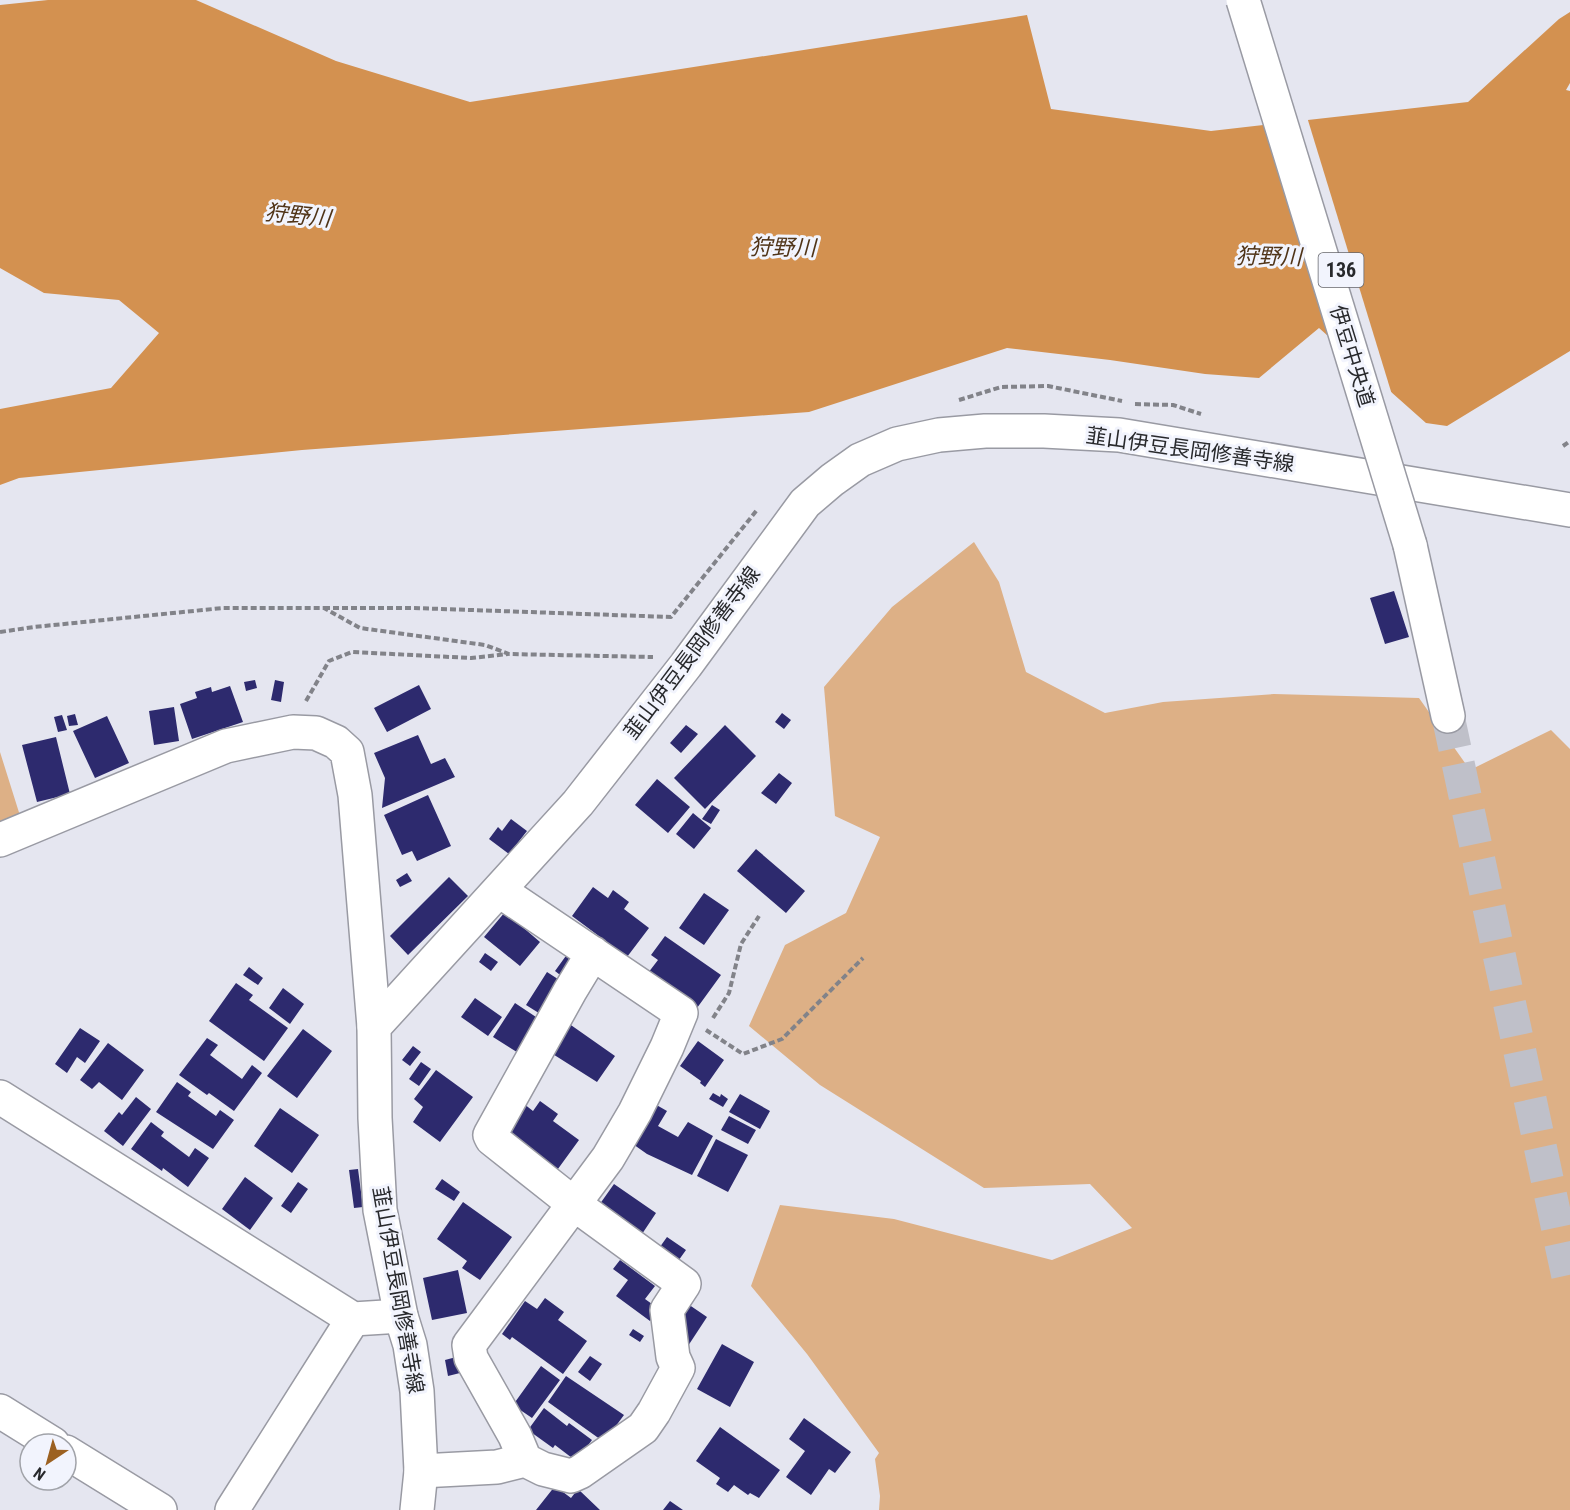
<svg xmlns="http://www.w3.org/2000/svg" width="1570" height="1510" viewBox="0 0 1570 1510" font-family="'Roboto Condensed','Noto Sans JP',sans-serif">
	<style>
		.green { fill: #ddb086 }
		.water { fill: #d39150 }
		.pier { fill: #e5e6f0 }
		.building { fill: #2d2a6e }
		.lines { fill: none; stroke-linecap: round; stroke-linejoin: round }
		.highway-tunnel { stroke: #bfc0c9; stroke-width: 33; stroke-dasharray: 33 16; stroke-linecap: butt }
		.minor-casing { stroke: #999aa3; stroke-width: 36 }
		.major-casing { stroke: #999aa3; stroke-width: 36 }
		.highway-casing { stroke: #999aa3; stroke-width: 36 }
		.path { stroke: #828389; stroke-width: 4; stroke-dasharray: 6 3; stroke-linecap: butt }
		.minor { stroke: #fff; stroke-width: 33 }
		.major { stroke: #fff; stroke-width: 33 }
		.highway { stroke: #fff; stroke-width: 33 }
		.highway-bridge-casing { stroke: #999aa3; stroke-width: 36; stroke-linecap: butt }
		.highway-bridge { stroke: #fff; stroke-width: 33 }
		.labels { text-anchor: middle; stroke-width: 6; stroke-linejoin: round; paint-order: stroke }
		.shield { fill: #f2f4fd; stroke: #65666b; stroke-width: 1.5 }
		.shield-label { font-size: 20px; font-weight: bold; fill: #28292c }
		.street-label { font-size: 21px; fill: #28292c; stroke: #f2f4fd }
		.water-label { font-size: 22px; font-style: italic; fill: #503418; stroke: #f2f4fd }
	</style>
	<rect width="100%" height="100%" fill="#e5e6f0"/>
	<path class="green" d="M974,542L999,582L1026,672L1105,713L1163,702L1274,694L1419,698L1470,770L1551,730L1570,749V1510H879L880,1496L875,1459L879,1453L807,1354L751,1286L780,1205L894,1219L1052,1260L1132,1228L1090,1184L984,1188L820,1085L749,1026L785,945L846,913L880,837L835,816L824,687L892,607Z
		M0,752L22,822L0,828Z"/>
	<path class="water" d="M48,0H196L336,61L470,102L1027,15L1051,109L1211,131L1468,102L1559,19L1570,12V83L1566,90L1570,91V351L1447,426L1426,423L1319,328L1259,378L1205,374L1110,360L1007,348L809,412L302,450L19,478L0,485V409L111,388L159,333L119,300L44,293L0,268V5Z"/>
	<path class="pier" d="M1307,117L1393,398L1339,349L1268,121Z"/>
	<path class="building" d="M1394,591L1409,637L1385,644L1370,598Z
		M255,680L257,688L246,691L244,682Z
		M275,680L284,682L281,702L271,700Z
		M419,685L431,709L387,732L374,708Z
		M230,686L243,722L192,739L180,704L197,698L195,692L211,687L212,692Z
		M174,707L179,741L154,745L149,711Z
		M782,713L791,720L784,729L775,722Z
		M75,714L78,725L69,726L67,716Z
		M62,715L67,730L58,732L54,717Z
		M107,716L129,763L95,778L73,731Z
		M686,725L698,734L681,753L670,743Z
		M725,725L756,756L705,809L674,778Z
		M418,735L431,764L445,758L455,777L382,808L385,778L374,753Z
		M56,737L70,794L37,802L22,745Z
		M779,773L792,783L776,804L761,793Z
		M657,779L690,807L668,833L635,805Z
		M428,795L451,846L417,861L412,851L402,855L384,815Z
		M712,805L720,810L711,824L702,819Z
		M693,813L711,828L694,849L676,834Z
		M511,819L527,831L509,854L489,839L498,827L502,831Z
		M756,849L805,891L786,913L737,871Z
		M407,873L412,881L400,887L396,880Z
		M449,877L468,896L408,955L390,936Z
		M593,887L608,898L613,890L629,902L624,909L649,928L627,957L572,916Z
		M704,893L729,910L704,945L679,928Z
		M505,912L540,942L520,966L484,937Z
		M665,936L721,975L697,1008L648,973L658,960L651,955Z
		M485,953L498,962L491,971L479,962Z
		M568,953L578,960L564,978L555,971Z
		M249,967L263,978L258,985L243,975Z
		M547,972L564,983L542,1015L526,1005Z
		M236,983L253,995L249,1000L288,1028L264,1061L209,1021Z
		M283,988L304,1004L290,1024L269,1008Z
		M475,998L502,1017L488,1036L461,1017Z
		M515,1003L542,1021L520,1054L493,1037Z
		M568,1023L615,1056L597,1082L548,1051Z
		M80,1028L100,1041L85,1063L77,1057L67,1073L55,1064Z
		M303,1029L332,1051L297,1098L267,1076Z
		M207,1038L218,1045L210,1055L242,1079L252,1065L262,1073L234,1111L209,1093L207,1095L179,1075Z
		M698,1041L724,1060L705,1087L700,1083L701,1081L680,1066Z
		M108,1043L144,1070L122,1100L99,1082L92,1089L80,1080Z
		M413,1046L421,1052L410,1066L402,1060Z
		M421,1062L431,1069L419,1086L409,1079Z
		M436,1070L473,1097L440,1142L413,1122L423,1107L414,1099Z
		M177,1082L191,1092L188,1096L216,1116L220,1110L234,1120L213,1149L156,1112Z
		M713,1093L720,1097L721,1094L728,1099L723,1107L709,1099Z
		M740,1094L770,1111L760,1129L729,1112Z
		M136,1097L151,1109L123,1146L104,1131L119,1112L122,1115Z
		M519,1100L533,1111L540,1101L558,1114L553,1121L579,1140L555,1173L500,1133Z
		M653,1103L667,1111L658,1126L678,1137L688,1122L713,1136L692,1175L647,1154L630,1142Z
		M280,1108L319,1135L292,1173L254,1146Z
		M729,1116L756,1130L748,1144L721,1130Z
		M151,1122L164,1132L161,1136L189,1157L195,1148L209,1158L188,1187L163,1168L162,1171L131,1149Z
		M716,1139L748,1155L728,1192L697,1176Z
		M358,1169L363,1207L354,1208L349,1170Z
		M245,1177L273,1198L250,1230L222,1209Z
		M442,1179L460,1192L454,1201L435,1189Z
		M298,1182L308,1189L291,1213L281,1206Z
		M614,1184L656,1213L640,1237L597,1208Z
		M463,1202L512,1237L480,1280L462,1268L467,1261L437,1239Z
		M667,1237L686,1250L676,1264L657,1251Z
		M620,1260L655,1286L645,1299L659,1309L650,1321L616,1296L628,1280L613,1269Z
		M458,1270L467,1313L432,1320L423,1278Z
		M545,1298L564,1312L558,1320L587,1341L563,1374L512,1337L510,1340L502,1334L525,1301L537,1309Z
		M682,1300L707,1317L686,1349Z
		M633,1329L644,1336L640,1342L629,1335Z
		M722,1344L754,1362L730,1407L697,1389Z
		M460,1356L464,1372L448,1376L445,1360Z
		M590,1356L602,1364L590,1381L578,1372Z
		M541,1366L560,1380L532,1418L513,1405Z
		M566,1376L624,1415L604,1442L548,1402Z
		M544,1408L567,1426L569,1423L592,1440L576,1461L555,1445L553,1448L528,1430Z
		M804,1418L851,1452L835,1473L829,1469L811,1495L786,1477L805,1451L789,1439Z
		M720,1427L780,1470L759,1498L750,1493L748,1495L734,1485L728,1492L716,1484L720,1478L696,1461Z
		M555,1486L571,1498L578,1489L600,1510H536Z
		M670,1501L683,1510H663Z"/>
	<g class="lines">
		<path class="highway-tunnel" d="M1448,716L1570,1286"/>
		<g class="minor-casing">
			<path id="minor" d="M0,840L226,746L293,732L316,733L336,742L347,752L355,795L374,1027
				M0,1097L353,1319L401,1316
				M0,1411L53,1444
				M66,1452L160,1510
				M525,1460L543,1469L571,1476L580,1472L643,1428L654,1412L678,1368L673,1357L667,1310L684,1284L574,1204L492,1139L490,1135L570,991L593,953
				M421,1471L497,1467L525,1460L515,1436L471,1358L469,1345L608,1158L635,1112L667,1047L681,1013L500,891
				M232,1510L353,1319"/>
		</g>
		<g class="major-casing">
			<path id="major" d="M417,1510L421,1471L417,1391L410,1345L401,1316L380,1210L375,1118L374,1027L578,803L686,665L805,503L832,480L860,460L897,444L939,435L985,431H1044L1119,435L1570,510"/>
		</g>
		<g class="highway-casing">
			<path id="highway" d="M1410,545L1448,716"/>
		</g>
		<path class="path" d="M959,400L1001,387L1048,386L1122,401
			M1135,404L1173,405L1201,414
			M1563,446L1570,441
			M324,608H414L671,617L757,510
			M0,632L34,627L223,608H324L360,628L485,645L509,654L653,657
			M306,701L329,661L352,652L471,658L508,654
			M713,1018L729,993L741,944L759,916
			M706,1030L743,1054L782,1039L863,958"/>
		<use href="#minor" class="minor"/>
		<use href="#major" class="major"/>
		<use href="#highway" class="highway"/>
		<g class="highway-bridge-casing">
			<path id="highway-bridge" d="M1243,0L1410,545"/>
		</g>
		<use href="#highway-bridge" class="highway-bridge"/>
	</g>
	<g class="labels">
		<rect class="shield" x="1318.5" y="253" width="45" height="34" rx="4.5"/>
		<g class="shield-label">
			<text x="1341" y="277">136</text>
		</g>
		<g class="street-label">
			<text transform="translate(1352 356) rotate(73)" y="7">伊豆中央道</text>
			<text transform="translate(1190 450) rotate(8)" y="7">韮山伊豆長岡修善寺線</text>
			<text transform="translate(692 653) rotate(-53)" y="7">韮山伊豆長岡修善寺線</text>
			<text transform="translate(398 1290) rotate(80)" y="7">韮山伊豆長岡修善寺線</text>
		</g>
		<g class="water-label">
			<text transform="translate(298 215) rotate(6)" y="8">狩野川</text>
			<text transform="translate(783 247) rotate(1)" y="8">狩野川</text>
			<text transform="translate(1269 256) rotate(1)" y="8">狩野川</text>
		</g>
	</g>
	<g transform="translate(48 1462) rotate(216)"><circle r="28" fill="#f2f4fd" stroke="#a1a3a9" stroke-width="1.5"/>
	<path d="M0-4.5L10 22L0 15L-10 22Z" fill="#9c6121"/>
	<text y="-9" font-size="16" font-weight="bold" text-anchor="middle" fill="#28292c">N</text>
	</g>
</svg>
